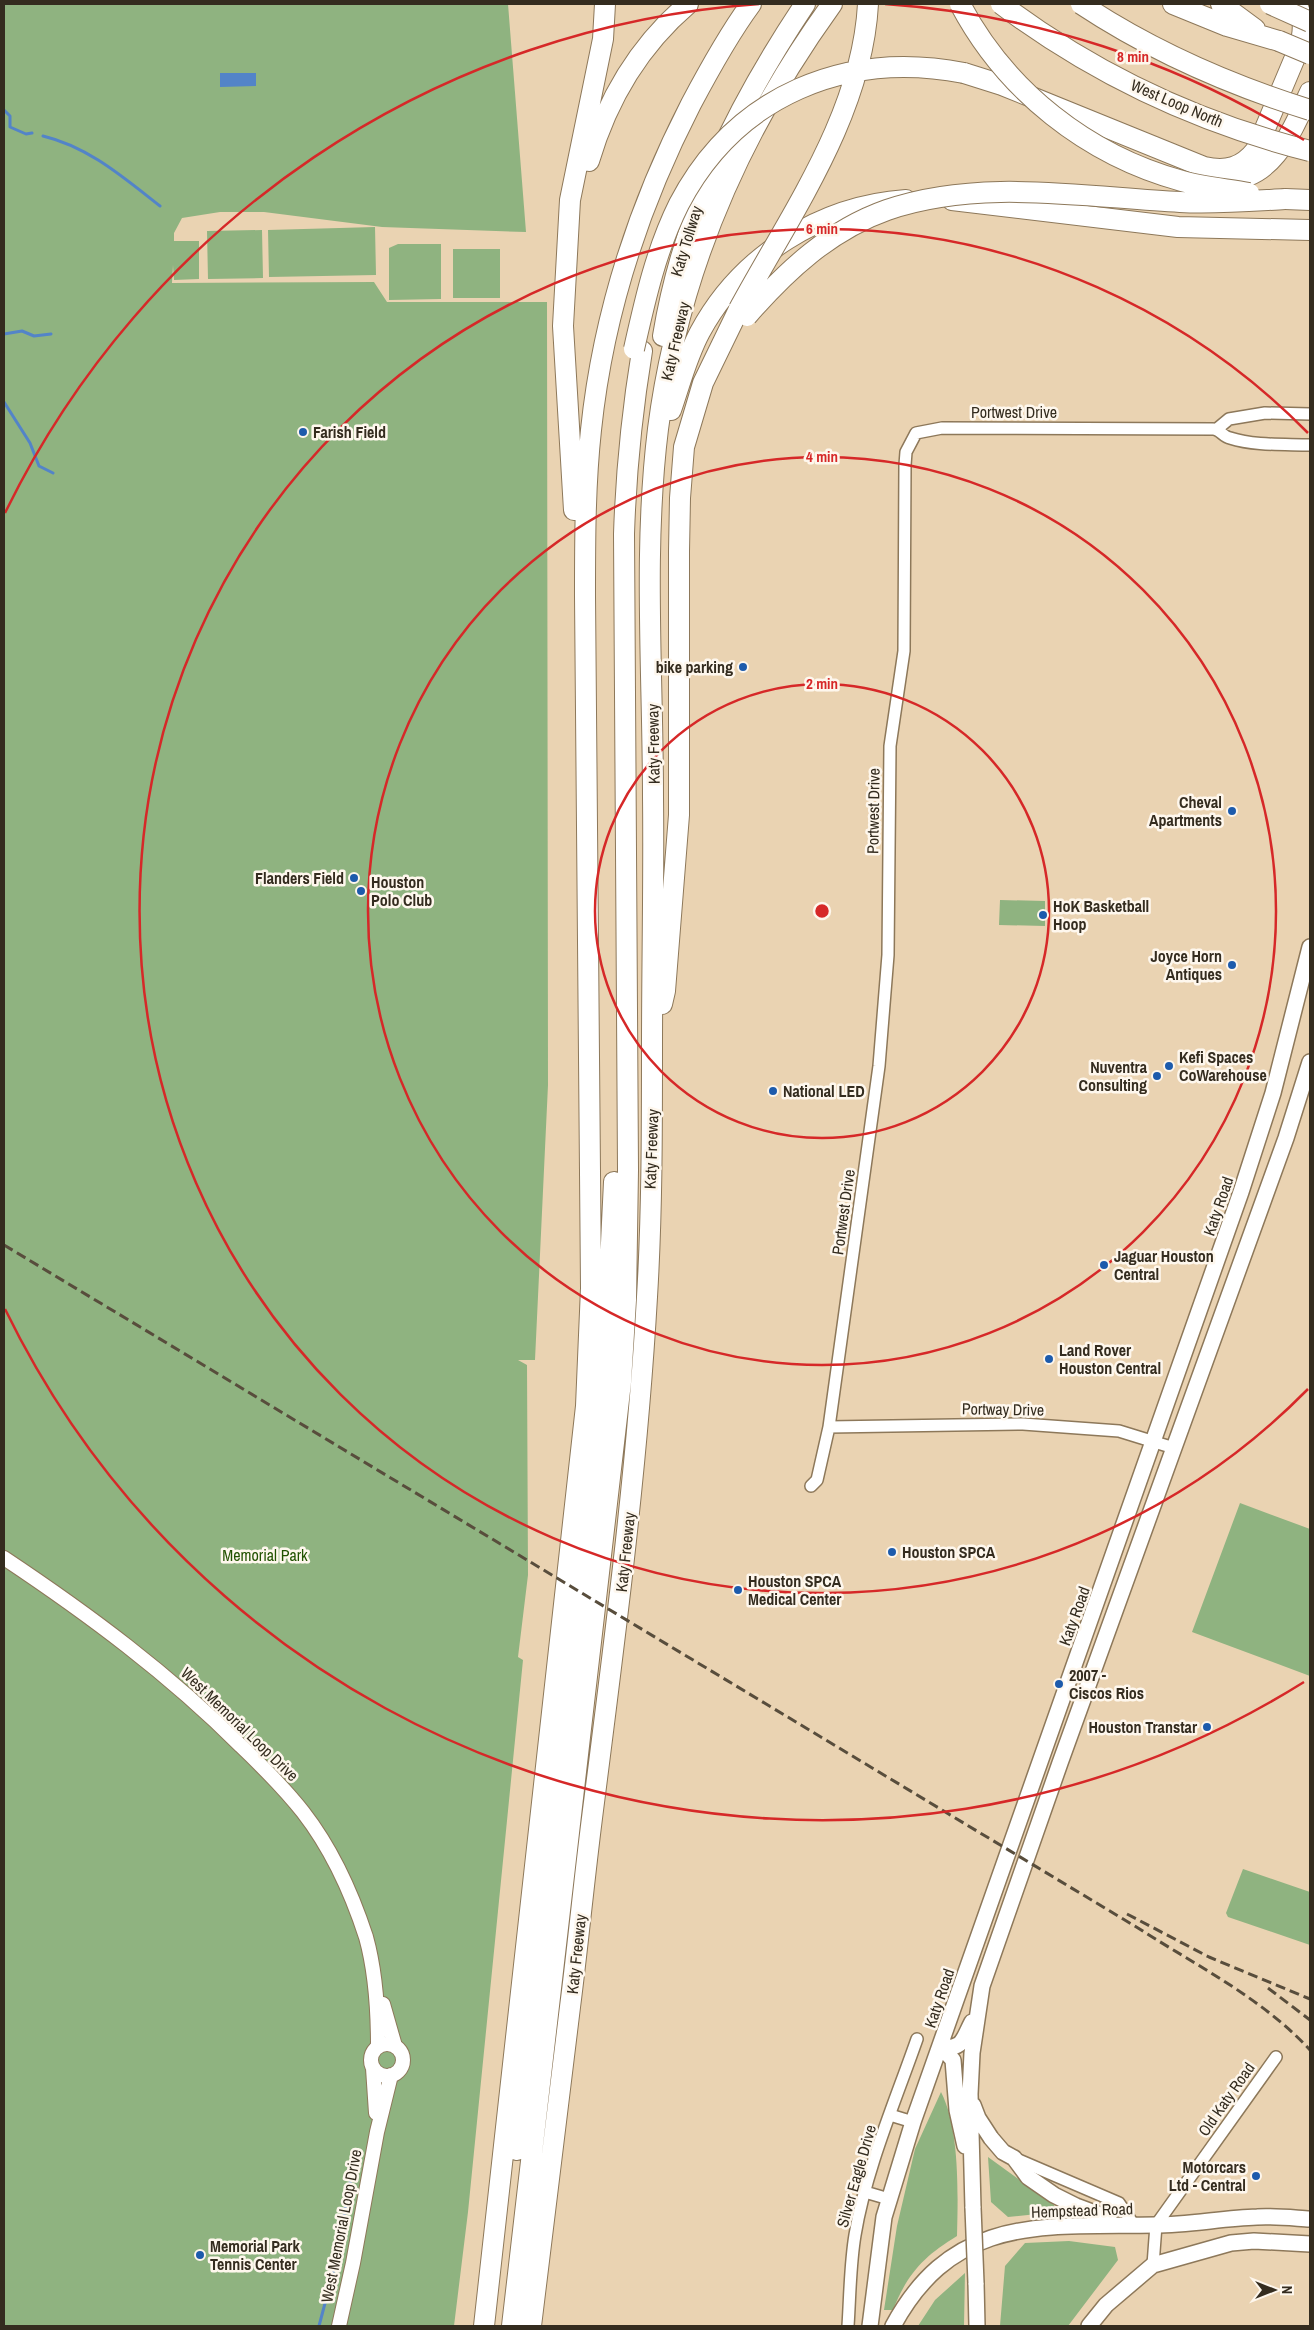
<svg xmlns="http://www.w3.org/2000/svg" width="1314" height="2330" viewBox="0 0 1314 2330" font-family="'Archivo Narrow',sans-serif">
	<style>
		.green { fill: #8fb380 }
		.water { fill: #5384c8 }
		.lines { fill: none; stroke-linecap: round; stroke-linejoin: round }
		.stream { stroke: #5384c8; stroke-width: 3 }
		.minor-casing { stroke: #8d785a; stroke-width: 14 }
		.tertiary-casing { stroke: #8d785a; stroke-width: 16 }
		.secondary-casing { stroke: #8d785a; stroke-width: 18 }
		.motorway-casing { stroke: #8d785a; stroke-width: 22 }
		.minor { stroke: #fff; stroke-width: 11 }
		.tertiary { stroke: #fff; stroke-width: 14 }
		.secondary { stroke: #fff; stroke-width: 15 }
		.motorway { stroke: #fff; stroke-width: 20 }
		.rail { stroke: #584d3c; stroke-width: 3; stroke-dasharray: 10 5; stroke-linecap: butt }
		.secondary-bridge-casing { stroke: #8d785a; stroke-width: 18; stroke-linecap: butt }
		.motorway-bridge-casing { stroke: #8d785a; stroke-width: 22; stroke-linecap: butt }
		.secondary-bridge { stroke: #fff; stroke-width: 15 }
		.motorway-bridge { stroke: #fff; stroke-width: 20 }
		.ring { fill: none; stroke: #d62828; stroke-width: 2.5 }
		.poi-dot { fill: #1d5bac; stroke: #fef7ed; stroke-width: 2 }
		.labels { text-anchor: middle; stroke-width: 5; stroke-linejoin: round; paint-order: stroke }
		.street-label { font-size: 16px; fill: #342c1f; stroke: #fef7ed }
		.poi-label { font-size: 16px; font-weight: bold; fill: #342c1f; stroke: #fef7ed; text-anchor: start }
		.park-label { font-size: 16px; fill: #215200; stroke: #fef7ed }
		.centre { fill: #d62828; stroke: #fef7ed; stroke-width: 2.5 }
		.ring-label { font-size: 15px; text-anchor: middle; font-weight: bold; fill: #d62828; stroke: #fef7ed; stroke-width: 5; stroke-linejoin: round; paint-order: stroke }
	</style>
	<rect width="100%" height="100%" fill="#ead3b2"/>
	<path class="green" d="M4,4H508L526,232L382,227L264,212H220L182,218L174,233V241H199V279L174,280L173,265L172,283L374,282L387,302H547L548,1085L535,1360H518L527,1365L528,1575L518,1657L523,1660L468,2212L454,2326H4Z
		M375,227L376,275L269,277L268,230Z
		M262,230L263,278L208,279L207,231Z
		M398,244H441V299L389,300V248Z
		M453,249H500V298H453Z
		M1000,900L1045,901V926L999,925Z
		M1240,1503L1310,1529V1676L1192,1632Z
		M1243,1869L1310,1892V1945L1228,1917L1226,1913Z
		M941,2092C960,2129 958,2195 957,2236C924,2256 907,2274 893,2310H884L897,2226L915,2149Z
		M988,2157L1054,2205L1056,2212L1008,2217L991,2202Z
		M1069,2241L1115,2247L1118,2260L1068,2326H1000L1005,2266L1025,2243Z
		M965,2273L964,2326H918L935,2300Z"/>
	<path class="water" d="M220,73H256V86L220,87Z"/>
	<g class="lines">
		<path class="stream" d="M4,110L10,116V127L26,134L32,133
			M43,136C89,147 124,178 160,206
			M4,334L22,331L34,336L51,334
			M4,402L30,443L39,466L53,473
			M319,2326L333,2273L352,2173"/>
		<g class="minor-casing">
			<path id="minor" d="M1217,429L1229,419L1265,413L1310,414
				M829,1427L1023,1424L1119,1431L1174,1448
				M811,1486L817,1480L829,1427L879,1066L888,955L890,746L904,651L905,465L906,452L916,433L942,428L1213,429C1220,429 1223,437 1230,438C1255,446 1284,444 1310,445
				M890,2115L913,2122
				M1014,2158L1119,2203L1134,2225
				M865,2192L889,2199
				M1153,2265L1156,2225L1276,2057
				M848,2326C850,2296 850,2265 855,2235C866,2169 895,2102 917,2039"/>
		</g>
		<g class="tertiary-casing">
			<path id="tertiary" d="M4,1558C88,1614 169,1674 241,1746C263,1767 284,1788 303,1812C331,1848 352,1894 366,1937C376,1973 378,2010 378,2046
				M383,2004L395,2046
				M371 2060a16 16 0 1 1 32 0a16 16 0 1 1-32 0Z
				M373,2068L376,2113
				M339,2326L353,2263L377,2132L391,2075"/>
		</g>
		<g class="secondary-casing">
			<path id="secondary" d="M941,2047L953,2060L957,2110L965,2146
				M941,2047C963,2050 963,2039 972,2022
				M973,2105L978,2118L991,2138L1003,2152L1014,2158L1028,2177L1054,2195L1076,2206L1100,2215L1114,2225
				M973,2208L970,2094L972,2053L982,1986L1060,1763L1286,1138L1310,1062
				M976,2283L977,2326
				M870,2326L884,2217L913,2122L1241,1192L1273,1093L1310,947
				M893,2326C954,2213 1045,2227 1155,2225C1189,2225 1223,2218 1257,2217C1275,2216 1293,2218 1310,2219
				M1089,2326L1106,2305L1153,2265L1231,2243L1254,2241L1310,2244"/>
		</g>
		<g class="motorway-casing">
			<path id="motorway" d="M1173,4L1227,26L1279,41
				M1221,4L1255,29
				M964,73L1002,85L1204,167C1226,172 1242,168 1256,150L1299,48C1304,32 1305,19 1296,4
				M589,161C607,100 640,45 688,4
				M1224,179C1272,183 1293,129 1310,92
				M1285,199L1310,200
				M952,200L1178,227L1310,230
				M663,336C683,214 737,106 805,4
				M671,410C680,384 687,356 700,332C741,256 820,206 906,200
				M574,510L563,326L570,200L603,39L605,4
				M662,1004L665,991L679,815V551L680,498L684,447L703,383L739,309
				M517,2150L595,1490L604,1386L614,1182
				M484,2326L586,1406L591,1288L585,596C585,541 585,485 591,430C603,315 638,207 691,104C709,70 728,35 751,4
				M512,2326L621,1382L626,1300L628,1170L624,534C626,472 632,412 642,351
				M531,2326C543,2220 557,2114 570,2007C578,1944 584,1881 592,1818C614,1645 637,1472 647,1297C652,1214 652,1131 652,1047C652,964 654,881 653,797C653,675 643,550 658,429C678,273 741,130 832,4"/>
		</g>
		<use href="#minor" class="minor"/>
		<use href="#tertiary" class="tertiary"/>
		<use href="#secondary" class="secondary"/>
		<use href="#motorway" class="motorway"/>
		<path class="rail" d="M4,1245L1138,1928C1197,1966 1262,1998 1310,2050
			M1127,1914L1209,1957L1310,1999
			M1268,1988L1310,2020"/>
		<g class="secondary-bridge-casing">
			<path id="secondary-bridge" d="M973,2208L976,2283"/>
		</g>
		<g class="motorway-bridge-casing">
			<path id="motorway-bridge" d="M960,4C1006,91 1087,155 1182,181C1203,187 1227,189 1249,193
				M1001,4C1093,73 1199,123 1310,151
				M1081,4C1152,51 1230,85 1310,110
				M1270,4L1310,22
				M1279,41L1310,54
				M739,309C791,213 862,115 868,4
				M747,316C786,271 830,230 887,210C979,178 1084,197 1180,202C1215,204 1250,201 1285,199
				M634,349C645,300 656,250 679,204C736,95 846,50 964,73"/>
		</g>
		<use href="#secondary-bridge" class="secondary-bridge"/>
		<use href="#motorway-bridge" class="motorway-bridge"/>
	</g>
	<g class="ring">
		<circle cx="822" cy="911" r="227"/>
		<circle cx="822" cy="911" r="454"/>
		<path d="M1308 1389A682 682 0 1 1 1308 433"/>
		<path d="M1304 1682A909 909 0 0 1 5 1309M5 513A909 909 0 0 1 759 4M885 4A909 909 0 0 1 1304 140"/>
	</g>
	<g class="poi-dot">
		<circle cx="303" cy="432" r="5"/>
		<circle cx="743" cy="667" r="5"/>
		<circle cx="1232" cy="811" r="5"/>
		<circle cx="354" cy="878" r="5"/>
		<circle cx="361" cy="891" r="5"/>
		<circle cx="1043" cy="915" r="5"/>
		<circle cx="1232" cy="965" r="5"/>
		<circle cx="1169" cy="1066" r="5"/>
		<circle cx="1157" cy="1076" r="5"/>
		<circle cx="773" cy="1091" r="5"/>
		<circle cx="1104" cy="1265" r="5"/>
		<circle cx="1049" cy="1359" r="5"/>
		<circle cx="892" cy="1552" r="5"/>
		<circle cx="738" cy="1590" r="5"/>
		<circle cx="1059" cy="1684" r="5"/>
		<circle cx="1207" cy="1727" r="5"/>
		<circle cx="1256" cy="2176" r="5"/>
		<circle cx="200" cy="2255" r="5"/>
	</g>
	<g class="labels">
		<g class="street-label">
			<text transform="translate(1177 103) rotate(23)" y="6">West Loop North</text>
			<text transform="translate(686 241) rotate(-73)" y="6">Katy Tollway</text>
			<text transform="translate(675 341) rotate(-77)" y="6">Katy Freeway</text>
			<text x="1014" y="418">Portwest Drive</text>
			<text transform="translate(653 744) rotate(-91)" y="6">Katy Freeway</text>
			<text transform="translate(873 811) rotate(-89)" y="6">Portwest Drive</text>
			<text transform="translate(651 1149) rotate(-88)" y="6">Katy Freeway</text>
			<text transform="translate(1218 1206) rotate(-71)" y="6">Katy Road</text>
			<text transform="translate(843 1212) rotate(-82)" y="6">Portwest Drive</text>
			<text transform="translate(1003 1409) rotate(1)" y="6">Portway Drive</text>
			<text transform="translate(625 1552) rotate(-84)" y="6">Katy Freeway</text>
			<text transform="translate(1074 1616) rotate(-70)" y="6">Katy Road</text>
			<text transform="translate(240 1724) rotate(44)" y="6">West Memorial Loop Drive</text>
			<text transform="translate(576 1954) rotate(-84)" y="6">Katy Freeway</text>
			<text transform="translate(939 1998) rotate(-71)" y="6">Katy Road</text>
			<text transform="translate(1226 2099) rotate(-55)" y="6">Old Katy Road</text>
			<text transform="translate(856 2176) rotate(-74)" y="6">Silver Eagle Drive</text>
			<text transform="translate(1082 2210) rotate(-2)" y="6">Hempstead Road</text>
			<text transform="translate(341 2226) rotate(-79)" y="6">West Memorial Loop Drive</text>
		</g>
		<g class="poi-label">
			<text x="313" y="438">Farish Field</text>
			<text x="733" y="673" text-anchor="end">bike parking</text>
			<text x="1222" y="808" text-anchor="end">Cheval<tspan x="1222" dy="18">Apartments</tspan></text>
			<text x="344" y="884" text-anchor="end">Flanders Field</text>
			<text x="371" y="888">Houston<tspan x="371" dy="18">Polo Club</tspan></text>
			<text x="1053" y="912">HoK Basketball<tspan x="1053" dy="18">Hoop</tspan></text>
			<text x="1222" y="962" text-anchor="end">Joyce Horn<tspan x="1222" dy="18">Antiques</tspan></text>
			<text x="1179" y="1063">Kefi Spaces<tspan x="1179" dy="18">CoWarehouse</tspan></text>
			<text x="1147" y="1073" text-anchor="end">Nuventra<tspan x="1147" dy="18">Consulting</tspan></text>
			<text x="783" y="1097">National LED</text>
			<text x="1114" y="1262">Jaguar Houston<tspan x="1114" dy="18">Central</tspan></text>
			<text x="1059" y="1356">Land Rover<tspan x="1059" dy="18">Houston Central</tspan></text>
			<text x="902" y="1558">Houston SPCA</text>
			<text x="748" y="1587">Houston SPCA<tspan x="748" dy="18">Medical Center</tspan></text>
			<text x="1069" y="1681">2007 -<tspan x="1069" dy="18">Ciscos Rios</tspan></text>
			<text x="1197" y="1733" text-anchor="end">Houston Transtar</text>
			<text x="1246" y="2173" text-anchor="end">Motorcars<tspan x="1246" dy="18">Ltd - Central</tspan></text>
			<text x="210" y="2252">Memorial Park<tspan x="210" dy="18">Tennis Center</tspan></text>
		</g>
		<g class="park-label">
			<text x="265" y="1561">Memorial Park</text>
		</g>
	</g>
	<circle cx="822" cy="911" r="8" class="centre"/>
	<g class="ring-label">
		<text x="1133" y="62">8 min</text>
		<text x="822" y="234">6 min</text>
		<text x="822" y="462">4 min</text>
		<text x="822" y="689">2 min</text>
	</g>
	<rect width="1314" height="2330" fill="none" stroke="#342c1f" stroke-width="10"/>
	<g transform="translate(1274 2290) rotate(90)" stroke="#fef7ed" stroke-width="4" paint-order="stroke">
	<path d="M0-4L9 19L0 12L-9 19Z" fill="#342c1f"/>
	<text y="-8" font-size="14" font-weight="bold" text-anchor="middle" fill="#342c1f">N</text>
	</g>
</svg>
